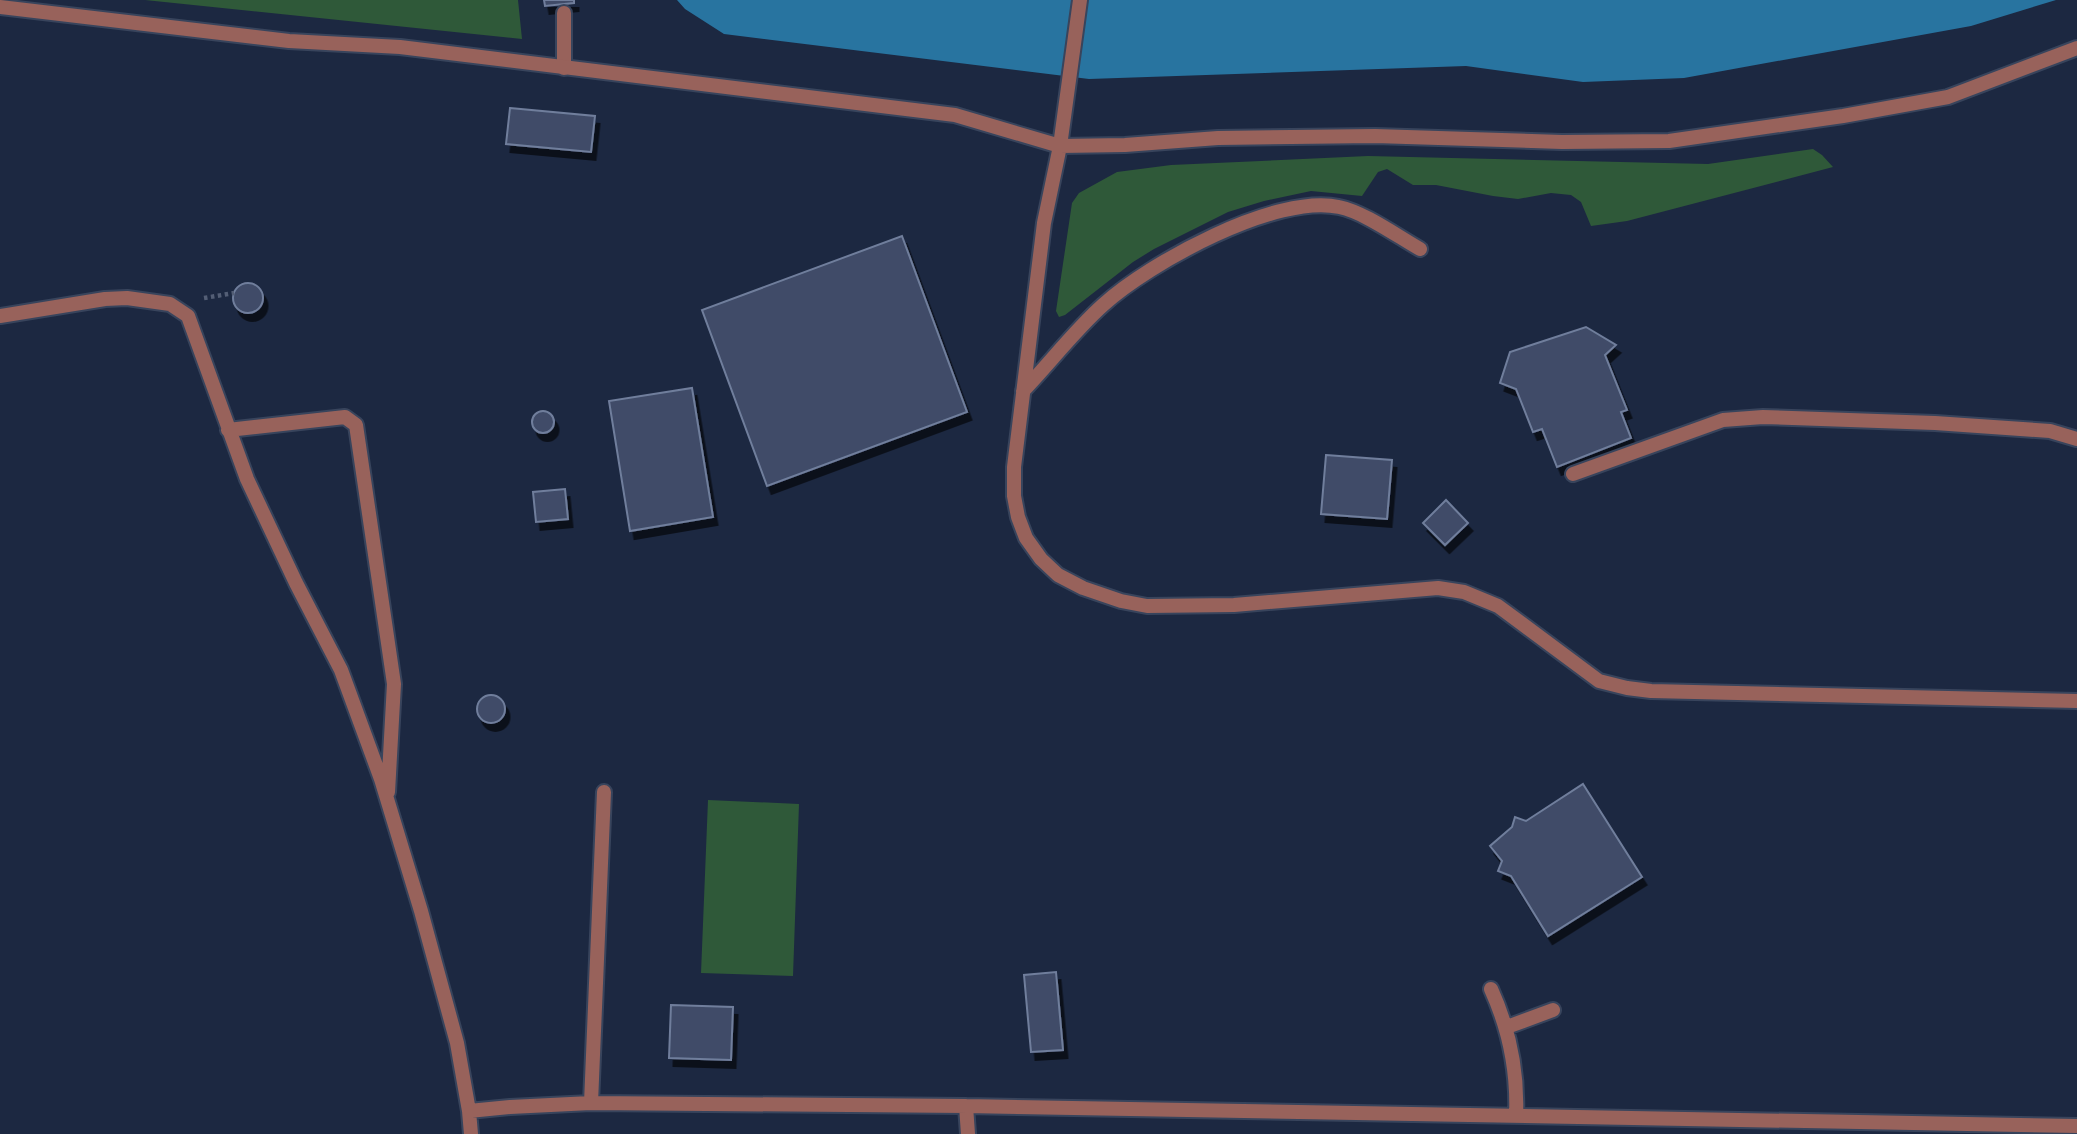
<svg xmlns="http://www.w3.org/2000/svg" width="2077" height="1134" viewBox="0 0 2077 1134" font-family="Inter,sans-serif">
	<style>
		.green { fill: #2f5939 }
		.water { fill: #2874a0 }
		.building { fill: #3f4c68; stroke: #707e9c; stroke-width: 2; filter: url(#shadow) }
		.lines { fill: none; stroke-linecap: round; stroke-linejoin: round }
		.lane-casing { stroke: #38445c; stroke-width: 18 }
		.street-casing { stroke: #38445c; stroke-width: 18 }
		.path { stroke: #535e75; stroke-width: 4.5; stroke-dasharray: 3.5 3.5; stroke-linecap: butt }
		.lane { stroke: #98625b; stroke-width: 14 }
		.street { stroke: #98625b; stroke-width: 14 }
	</style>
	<defs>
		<filter id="shadow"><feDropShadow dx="4.5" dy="8" stdDeviation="0" flood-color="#0009"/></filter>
	</defs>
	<rect width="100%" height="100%" fill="#1c2841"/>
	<path class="green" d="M145,0H518L522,39Z
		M1813,149L1822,155L1833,167L1627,221L1591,226L1581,202L1571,195L1551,193L1518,199L1493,196L1436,185H1413L1387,169L1378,172L1362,196L1311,191L1264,201L1228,212L1154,249L1133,262L1065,315L1059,317L1056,311L1072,203L1079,193L1117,172L1171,165L1368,156L1708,164Z
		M708,800L799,804L793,976L701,973Z"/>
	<path class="water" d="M677,0H2056L1971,26L1684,78L1583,82L1466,66L1089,79L724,34L685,9Z"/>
	<path class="building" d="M544,0H574V3L545,6Z
		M510,108L595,116L591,152L506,144Z
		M902,236L967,412L767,486L702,310Z
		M233 298a15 15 0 1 1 30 0a15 15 0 1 1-30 0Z
		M1586,327L1616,345L1605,355L1627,410L1621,412L1631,438L1557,467L1542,429L1533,432L1516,389L1500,383L1510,352Z
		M692,388L713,517L630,531L609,401Z
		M532 422a11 11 0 1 1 22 0a11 11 0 1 1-22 0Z
		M1326,455L1392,460L1387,519L1321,514Z
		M565,489L568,519L536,522L533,492Z
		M1446,500L1468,523L1445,545L1423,523Z
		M477 709a14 14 0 1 1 28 0a14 14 0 1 1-28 0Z
		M1583,784L1642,877L1548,936L1511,876L1498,871L1502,861L1490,846L1512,827L1515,817L1526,821Z
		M1056,972L1063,1050L1031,1052L1024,975Z
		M671,1005L733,1007L731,1060L669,1058Z"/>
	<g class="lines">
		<g class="lane-casing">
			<path id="lane" d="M564,13V68"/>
		</g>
		<g class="street-casing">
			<path id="street" d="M1080,0L1060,146L1125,145L1218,138L1375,136L1562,142L1669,141L1843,116L1948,97L2077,48
				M0,7L289,41L400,47L955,115L1060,146L1044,223L1014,467V496L1018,517L1026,538L1041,559L1058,575L1083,588L1121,601L1147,606L1234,605L1438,588L1464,592L1498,606L1599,681L1627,688L1651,691L2077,701
				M0,316L105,299L127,298L170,304L188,316L247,479L296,583L341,670L381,779L421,911L457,1043L469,1111L471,1134
				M1023,391C1049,364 1075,330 1103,305C1149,263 1277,193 1339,207C1364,212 1397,236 1420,249
				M228,430L345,417L356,425L394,684L388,792
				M1573,474L1723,420L1763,417L1935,423L2050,431L2077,439
				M1491,989C1510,1031 1518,1071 1516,1116
				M1507,1027L1553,1010
				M591,1103L604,792
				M966,1106L968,1134
				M469,1111L510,1107L591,1103L966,1106L2077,1126"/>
		</g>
		<path class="path" d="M204,298L234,293"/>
		<use href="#lane" class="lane"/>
		<use href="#street" class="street"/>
	</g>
</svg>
